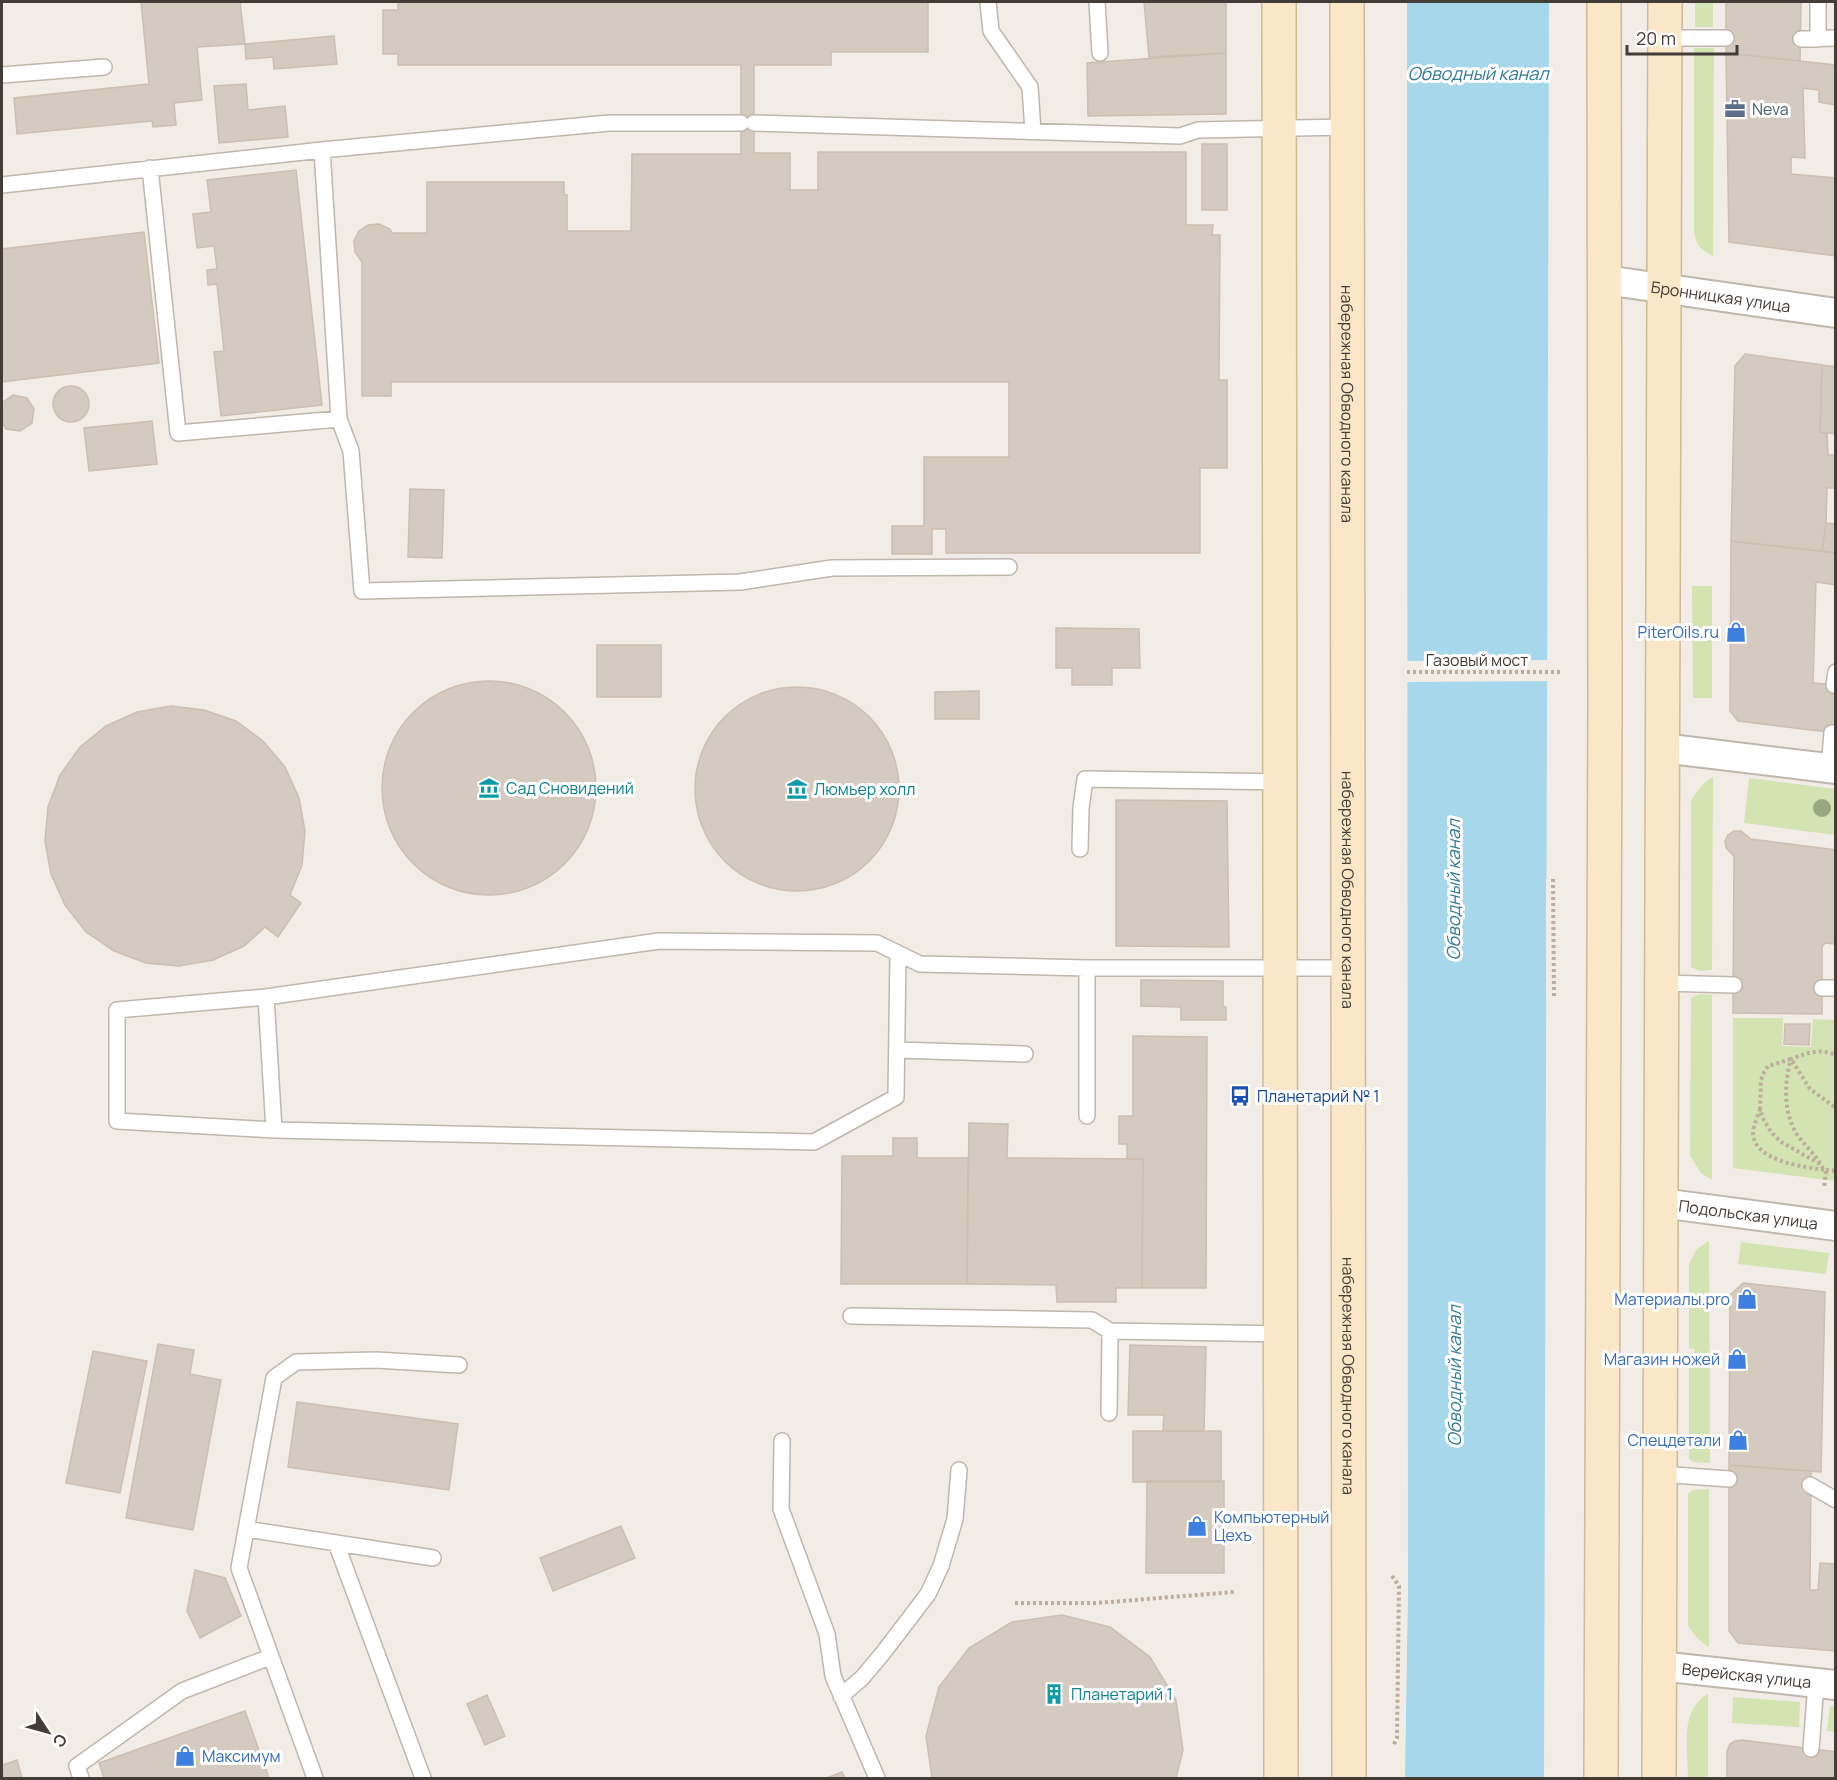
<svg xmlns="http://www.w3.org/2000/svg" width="1837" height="1780" viewBox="0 0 1837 1780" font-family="Manrope,sans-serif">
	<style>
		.green { fill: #d3e3b1 }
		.water { fill: #a6d7ea }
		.pier { fill: #f1ece6 }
		.building { fill: #d5cabf; stroke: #ccbeb0; stroke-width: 1.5 }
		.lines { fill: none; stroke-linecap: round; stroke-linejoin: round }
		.lane-casing { stroke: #bfb6ac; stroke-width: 18 }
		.street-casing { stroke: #bfb6ac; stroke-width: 32 }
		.secondary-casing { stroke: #ceb998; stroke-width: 36 }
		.path { stroke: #bdad9c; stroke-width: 4; stroke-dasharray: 3 3; stroke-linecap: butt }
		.lane { stroke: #fff; stroke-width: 15 }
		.street { stroke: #fff; stroke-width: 28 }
		.secondary { stroke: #fae7c7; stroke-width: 33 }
		.tree { fill: #98a881 }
		.labels { text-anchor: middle; stroke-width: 6; stroke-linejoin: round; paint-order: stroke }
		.service-label { font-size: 16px; fill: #4e5e75; stroke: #fff; text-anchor: start }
		.street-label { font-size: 16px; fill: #443c36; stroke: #fff }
		.shop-label { font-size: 16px; fill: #366cbe; stroke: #fff; text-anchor: end }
		.culture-label { font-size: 16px; fill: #0d838f; stroke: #fff; text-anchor: start }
		.transit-label { font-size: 16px; fill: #164399; stroke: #fff; text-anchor: start }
		.water-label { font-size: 18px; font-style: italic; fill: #337a98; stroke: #fff }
	</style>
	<rect width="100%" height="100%" fill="#f1ece6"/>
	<path class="green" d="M1695,2H1713V27H1695Z
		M1694,48H1714L1713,256C1701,250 1696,245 1694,232Z
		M1692,586H1712V698H1693Z
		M1713,777L1712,970L1700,971L1691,967V801C1697,791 1702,783 1713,777Z
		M1749,778L1835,789V835L1744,823Z
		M1699,994L1712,995V1180L1701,1173L1690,1156L1691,998Z
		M1733,1018H1783L1782,1046L1811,1047L1813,1019L1835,1020V1181L1733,1168Z
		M1709,1241L1710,1463L1694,1462L1689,1459V1354L1694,1353L1695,1349L1689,1348V1264L1697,1249Z
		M1741,1242L1829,1253L1826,1274L1738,1264Z
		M1709,1489V1647C1699,1641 1693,1635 1688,1625V1494L1693,1490Z
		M1708,1694V1778H1688C1688,1750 1679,1710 1708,1694Z
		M1733,1697L1800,1702L1799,1727L1732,1723Z
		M1830,1706L1835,1707V1732L1827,1731Z"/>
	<path class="water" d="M1407,2H1549L1544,1778H1405L1408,1586Z"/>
	<path class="pier" d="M1547,660V681L1407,682V661Z
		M1546,879H1549V996H1546Z
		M1405,1586H1408L1405,1738H1402Z"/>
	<path class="building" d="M141,2H240L245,44L197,47L202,100L174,103L176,125L153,127L152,121L17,134L14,98L149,84Z
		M398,2H928V52H831V65H754V153H790V190H818V152H1186V225H1213L1212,235H1220L1219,380H1227V468H1200V553H946V529H932V554H892V526H924V457H1009V382H391V396H362V262L355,252L354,241L359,231L368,225L379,224L390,229L392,233H427V182H564V195H567V231H631L632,154H741V65H398V54H383V10H398Z
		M1144,2H1226V53L1149,57Z
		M1726,2H1801L1800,61L1726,53Z
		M334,36L337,64L274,69L273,57L246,59L245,44Z
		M1226,53V114L1088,116L1087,63Z
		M1726,53L1836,65V105L1819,102V90L1803,88L1805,158L1791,157V174L1836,178V256L1729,242Z
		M246,84L248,110L285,106L288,137L219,143L214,86Z
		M1202,144H1227V210H1202Z
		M296,170L322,405L221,416L214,352L224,351L217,284L208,285L207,270L217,269L214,246L197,248L193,214L211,212L207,180Z
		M144,232L159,363L2,382V249Z
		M1745,354L1822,365L1820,432L1827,433L1828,455H1836V488H1827L1826,523L1822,551L1731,541L1735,366Z
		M1822,365L1836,367V434L1820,432Z
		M53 404a18 18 0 1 1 36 0a18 18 0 1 1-36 0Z
		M13,395L27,398L34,409L32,423L20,431L6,429L2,422V403Z
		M152,421L157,464L89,471L84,428Z
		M410,489L444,490L442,558L408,557Z
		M1826,523L1836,524V553L1822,551Z
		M1731,541L1836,553V585L1816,582L1813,683L1836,685V733L1738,721L1730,711Z
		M1056,628L1139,629L1140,668H1112V685H1072V668H1056Z
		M597,645H661V697H597Z
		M382 788a107 107 0 1 1 214 0a107 107 0 1 1-214 0Z
		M695 789a102 102 0 1 1 204 0a102 102 0 1 1-204 0Z
		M979,691V719H935V692Z
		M171,706L204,710L236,721L263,741L285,767L299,798L305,831L302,865L290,895L301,903L278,937L265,927L244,946L213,960L179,966L146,963L114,951L86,932L65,905L51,874L45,841L48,807L60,775L80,747L106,726L137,712Z
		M1116,800L1227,801L1229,947L1116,946Z
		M1734,831H1741L1751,839L1836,850V944L1825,943L1822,947V1014L1733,1013L1734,856L1726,848L1725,841L1728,835Z
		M1141,980L1223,981V1007H1226V1020H1181V1007L1141,1006Z
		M1785,1024H1810L1809,1045L1784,1044Z
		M1133,1036L1207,1037L1206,1288H1142L1143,1159H1127V1144H1119V1116H1133Z
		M969,1123L1008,1124L1007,1158L1143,1159L1142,1288H1116V1302H1057L1056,1285L967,1284Z
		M893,1138H917V1158H968L967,1284H841L842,1156H893Z
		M1743,1283L1825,1292L1821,1472L1729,1465L1730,1295Z
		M158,1344L194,1350L190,1374L221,1380L193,1530L126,1518Z
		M1130,1345L1206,1347L1204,1431H1163L1164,1415H1128Z
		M93,1351L147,1361L120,1493L66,1483Z
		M297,1402L458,1424L449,1490L288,1467Z
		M1133,1431H1221V1482H1133Z
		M1729,1465L1811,1471L1810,1590H1818L1820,1563L1836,1564V1651L1738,1643L1729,1631Z
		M1147,1481H1224V1573H1146Z
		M621,1526L635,1558L553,1591L540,1558Z
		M195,1570L225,1578L241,1616L200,1638L187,1611Z
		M1062,1615L1110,1627L1150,1657L1176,1700L1183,1750L1176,1778H932L926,1736L939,1687L969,1648L1012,1622Z
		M487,1695L505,1736L485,1745L467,1704Z
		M245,1711L269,1778H104L99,1763Z
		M1742,1740L1836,1752V1778H1727V1751L1730,1744L1735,1741Z
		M17,1760L22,1778H2V1765Z
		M842,1772L845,1778H827Z"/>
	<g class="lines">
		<g class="lane-casing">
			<path id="lane" d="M988,2L991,31L1030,87L1033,131
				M1097,2L1100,53
				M1665,38H1726
				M1801,39L1836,38
				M1818,39V2
				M2,75L104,67
				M754,123L1180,136L1198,130L1347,127
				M322,150L339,419L351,451L362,591L740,582L832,568L1009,567
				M150,168L178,433L339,419
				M2,185L322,150L609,123H741
				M1834,685L1836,672
				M1829,768L1832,733
				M1080,849L1081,808L1085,779L1281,782
				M1662,983L1734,985
				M1822,988H1836
				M266,997L274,1130L814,1142L896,1097L898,953
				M897,1050L1025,1054
				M1087,1116V968
				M274,1130L117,1121V1010L266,997L659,941L877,943L920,964L1087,968H1347
				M851,1316L1092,1320L1110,1331L1280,1334
				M1109,1413L1110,1331
				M782,1441L781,1509L827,1634L833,1676L877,1778
				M1660,1474L1729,1479
				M1810,1485L1836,1500
				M246,1529L433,1558
				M336,1543L423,1778
				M841,1696L862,1678L883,1653L928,1594L941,1566L955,1519L959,1470
				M1811,1749L1816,1683
				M81,1778L77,1766L182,1691L270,1657
				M315,1778L239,1568L274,1378L296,1362L376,1360L459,1365"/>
		</g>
		<g class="street-casing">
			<g id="street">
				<path id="s1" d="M1605,280L1836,313"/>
				<path d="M1662,748L1836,769"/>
				<path id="s2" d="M1661,1203L1836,1226"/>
				<path id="s3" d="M1659,1666L1836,1685"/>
			</g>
		</g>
		<g class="secondary-casing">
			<g id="secondary">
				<path d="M1279,2L1281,1778"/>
				<path id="s4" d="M1347,2L1349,1778"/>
				<path d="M1601,1778L1605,706L1604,2"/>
				<path d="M1659,1778L1665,2"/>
			</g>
		</g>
		<path class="path" d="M1407,672H1562
			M1553,879L1554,996
			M1760,1109C1758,1116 1753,1126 1753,1133C1754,1162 1806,1167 1826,1170L1824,1189
			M1820,1164L1781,1142L1771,1132L1762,1117L1760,1108L1761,1081L1763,1074L1768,1066L1791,1059L1810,1089L1836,1108
			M1823,1169C1817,1156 1807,1148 1798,1136C1783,1114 1784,1083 1791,1059C1807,1053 1819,1048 1836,1055
			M1826,1170L1836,1171
			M1392,1576L1399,1586L1397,1738L1393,1746
			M1015,1603H1097L1234,1592"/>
		<use href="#lane" class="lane"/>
		<use href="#street" class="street"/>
		<use href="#secondary" class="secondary"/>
	</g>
	<circle class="tree" cx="1822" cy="808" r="9"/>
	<defs>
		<g id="office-bare" transform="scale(1.62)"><path d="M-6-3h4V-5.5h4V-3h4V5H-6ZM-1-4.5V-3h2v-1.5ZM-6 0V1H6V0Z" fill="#5c6f8a" stroke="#fff" stroke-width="2.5" paint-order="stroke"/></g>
		<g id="shop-bare" transform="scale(1.62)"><path d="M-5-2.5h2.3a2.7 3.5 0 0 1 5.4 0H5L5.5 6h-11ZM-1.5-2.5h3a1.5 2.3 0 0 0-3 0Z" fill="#3f7fe0" stroke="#fff" stroke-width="2.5" paint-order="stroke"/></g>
		<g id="museum-bare" transform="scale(1.62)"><path d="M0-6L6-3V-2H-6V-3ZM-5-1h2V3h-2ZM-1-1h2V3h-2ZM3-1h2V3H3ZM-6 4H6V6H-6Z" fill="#0f9aa8" stroke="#fff" stroke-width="2.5" paint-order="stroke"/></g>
		<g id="bus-bare" transform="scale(1.62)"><path d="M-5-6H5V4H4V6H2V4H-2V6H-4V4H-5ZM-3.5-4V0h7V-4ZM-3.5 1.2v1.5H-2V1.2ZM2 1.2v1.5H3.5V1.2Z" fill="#1a4fb4" stroke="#fff" stroke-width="2.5" paint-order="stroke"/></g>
		<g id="building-bare" transform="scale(1.62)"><path d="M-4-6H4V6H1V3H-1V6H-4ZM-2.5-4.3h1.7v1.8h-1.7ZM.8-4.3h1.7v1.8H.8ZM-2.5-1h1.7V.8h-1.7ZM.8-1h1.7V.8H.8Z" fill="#0f9aa8" stroke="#fff" stroke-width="2.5" paint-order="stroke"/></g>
	</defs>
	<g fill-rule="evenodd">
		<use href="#office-bare" x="1735" y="109"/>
		<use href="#shop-bare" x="1736" y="632"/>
		<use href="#museum-bare" x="489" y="788"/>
		<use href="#museum-bare" x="797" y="789"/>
		<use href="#bus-bare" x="1240" y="1096"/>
		<use href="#shop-bare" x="1747" y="1299"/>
		<use href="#shop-bare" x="1737" y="1359"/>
		<use href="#shop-bare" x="1738" y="1440"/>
		<use href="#shop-bare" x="1197" y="1526"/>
		<use href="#building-bare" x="1054" y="1694"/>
		<use href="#shop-bare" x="185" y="1756"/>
	</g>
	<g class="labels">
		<g class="service-label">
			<text x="1752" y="115">Neva</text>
		</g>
		<g class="street-label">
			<text dy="6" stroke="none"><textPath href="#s1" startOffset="117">Бронницкая улица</textPath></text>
			<text dy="6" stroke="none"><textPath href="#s4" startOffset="402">набережная Обводного канала</textPath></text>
			<text x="1477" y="666">Газовый мост</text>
			<text dy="6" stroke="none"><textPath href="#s4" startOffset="888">набережная Обводного канала</textPath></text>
			<text dy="6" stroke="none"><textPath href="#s2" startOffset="88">Подольская улица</textPath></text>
			<text dy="6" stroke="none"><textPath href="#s4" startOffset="1374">набережная Обводного канала</textPath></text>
			<text dy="6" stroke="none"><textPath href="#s3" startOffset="88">Верейская улица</textPath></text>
		</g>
		<g class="shop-label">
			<text x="1719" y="638">PiterOils.ru</text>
			<text x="1730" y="1305">Материалы.pro</text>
			<text x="1720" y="1365">Магазин ножей</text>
			<text x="1721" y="1446">Спецдетали</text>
			<text x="1214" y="1523" text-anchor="start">Компьютерный<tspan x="1214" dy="18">Цехъ</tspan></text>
			<text x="202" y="1762" text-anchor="start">Максимум</text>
		</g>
		<g class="culture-label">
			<text x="506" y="794">Сад Сновидений</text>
			<text x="814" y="795">Люмьер холл</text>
			<text x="1071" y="1700">Планетарий 1</text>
		</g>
		<g class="transit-label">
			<text x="1257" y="1102">Планетарий № 1</text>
		</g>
		<g class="water-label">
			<text x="1478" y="80">Обводный канал</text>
			<text transform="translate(1454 890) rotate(-90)" y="6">Обводный канал</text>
			<text transform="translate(1455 1376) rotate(-90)" y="6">Обводный канал</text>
		</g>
	</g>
	<rect width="1837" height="1780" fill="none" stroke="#443c36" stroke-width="6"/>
	<g transform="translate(48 1732) rotate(126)" stroke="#ffffff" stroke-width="4.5" paint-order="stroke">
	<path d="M0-4.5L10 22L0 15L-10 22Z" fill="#443c36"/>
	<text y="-9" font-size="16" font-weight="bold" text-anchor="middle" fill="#443c36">С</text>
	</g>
	<path d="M1627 45v9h110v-9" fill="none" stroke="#443c36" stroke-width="3"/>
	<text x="1636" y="45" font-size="18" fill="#443c36" stroke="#ffffff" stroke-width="4.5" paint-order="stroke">20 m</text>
</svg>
